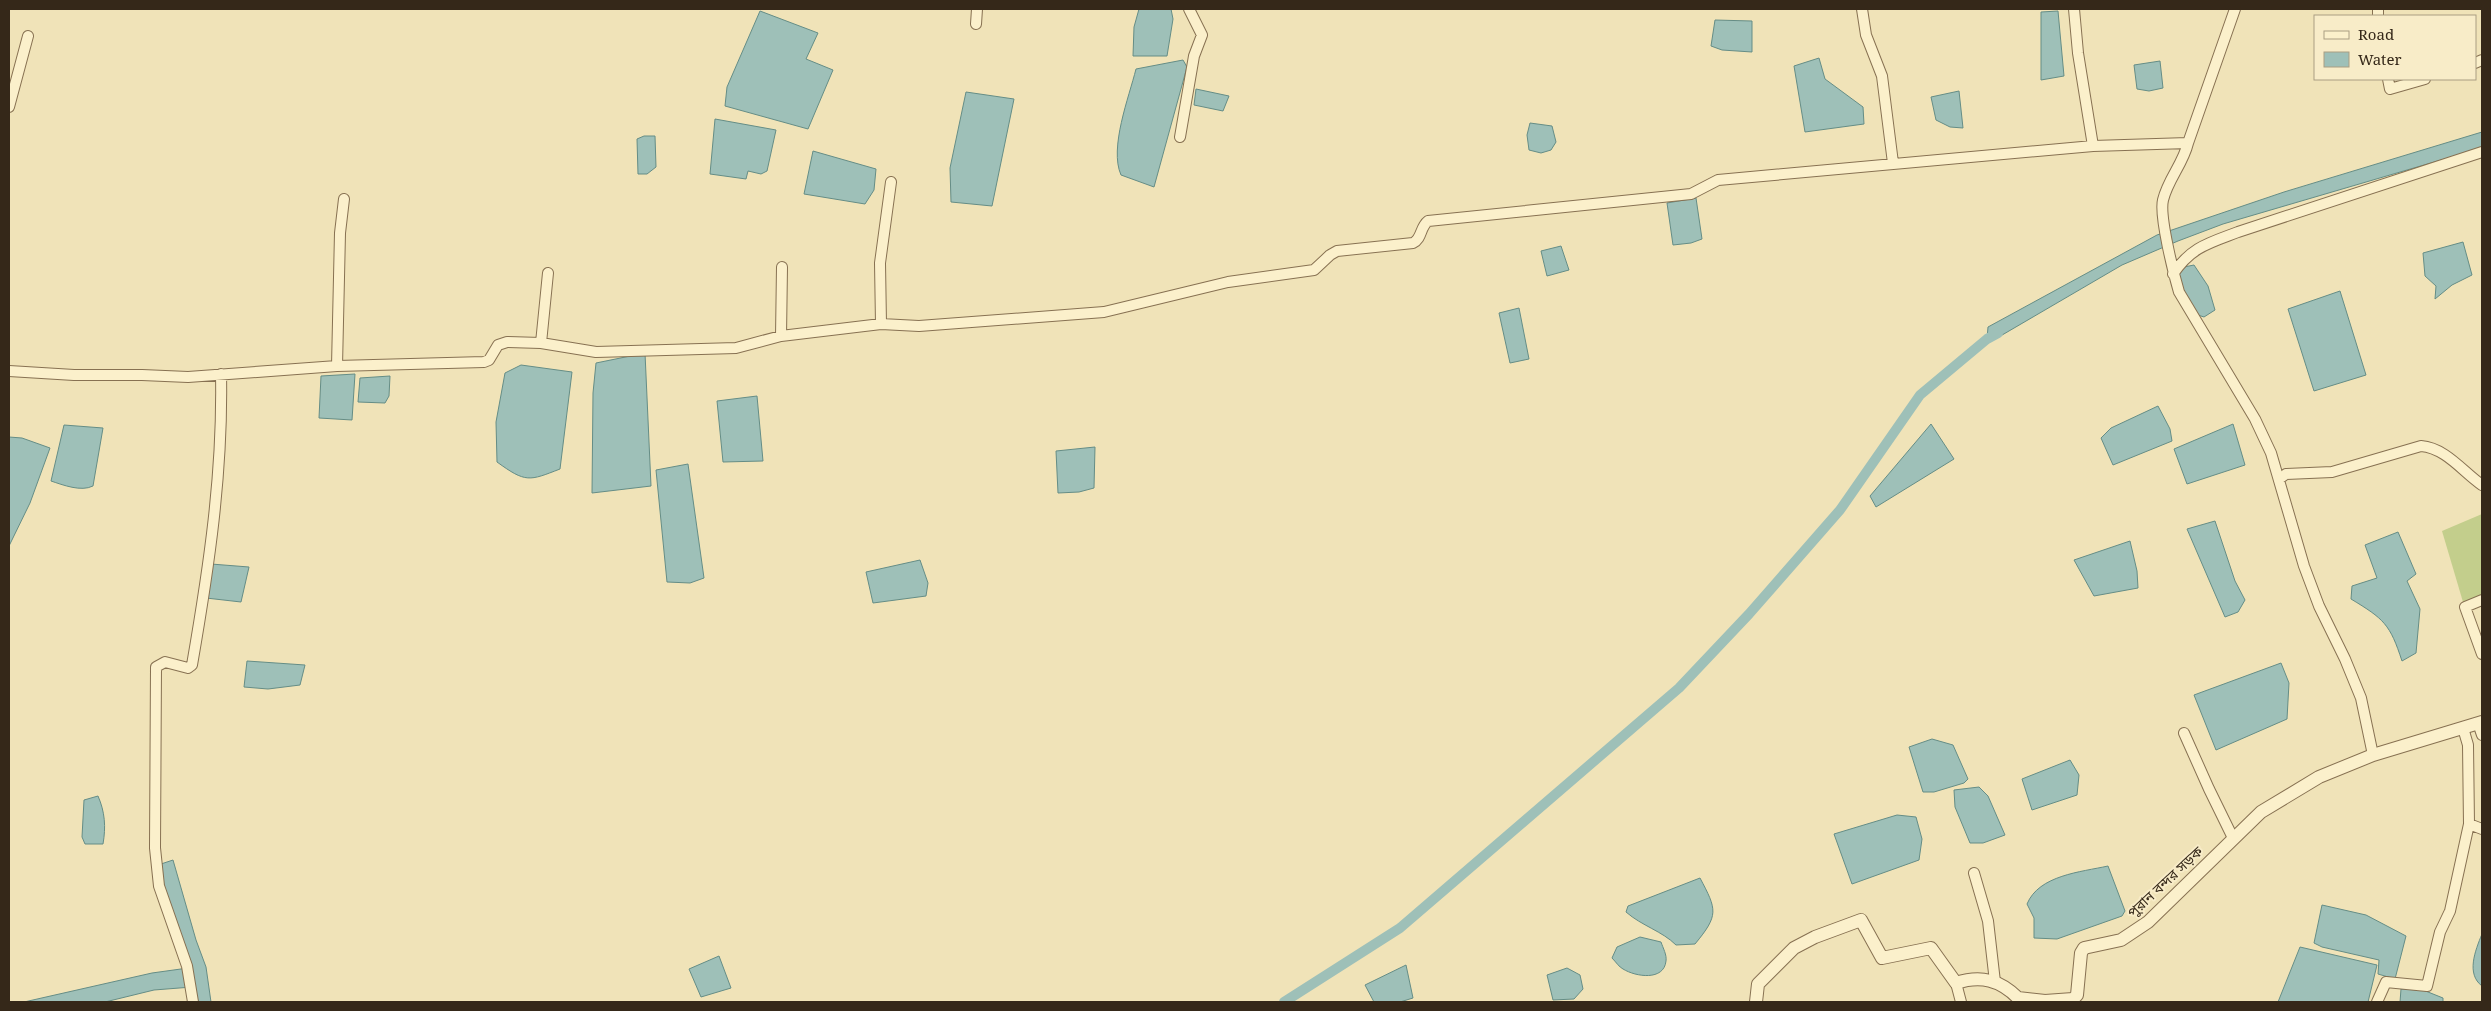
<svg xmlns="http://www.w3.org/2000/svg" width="2491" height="1011" viewBox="0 0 2491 1011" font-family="'Noto Serif','Noto Sans Bengali',serif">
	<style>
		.green { fill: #c3ce8c }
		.water { fill: #9ec0b8; stroke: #658d86 }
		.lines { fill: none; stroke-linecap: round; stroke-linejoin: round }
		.canal { stroke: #9ec0b8; stroke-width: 10 }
		.minor-casing { stroke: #877152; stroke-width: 12 }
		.tertiary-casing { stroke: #877152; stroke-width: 14 }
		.minor { stroke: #fbf0cb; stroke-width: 10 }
		.tertiary { stroke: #fbf0cb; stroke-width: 12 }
		.labels { text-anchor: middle; stroke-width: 4; stroke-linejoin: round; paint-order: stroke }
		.street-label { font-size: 14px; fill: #352819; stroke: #f8ecc8 }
	</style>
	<rect width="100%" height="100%" fill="#f0e3b8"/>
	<path class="green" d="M2482,514V596L2463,602L2442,531Z"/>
	<path class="water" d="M1139,9H1171L1173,19L1167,56H1133L1134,27Z
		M760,11L818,33L806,59L833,70L808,129L725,106L727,87Z
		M2058,11L2064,76L2041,80V12Z
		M1715,20L1752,21V52L1722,50L1711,46Z
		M1819,58L1825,79L1863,107L1864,124L1805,132L1794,66Z
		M1183,60L1187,67L1154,187L1121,175C1109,148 1129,97 1136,69Z
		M2160,61L2163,88L2149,91L2137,89L2134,65Z
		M1196,89L1229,96L1223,111L1194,105Z
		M1959,91L1963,128L1950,127L1936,120L1931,97Z
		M966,92L1014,99L992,206L951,202L950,168Z
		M715,119L776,130L767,171L761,174L748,171L746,179L710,174Z
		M1530,123L1552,126L1556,142L1551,150L1541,153L1529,150L1527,135Z
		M2482,132V148L2223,224L2178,241L2122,265L1997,338L1987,339L1988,327L2157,235L2284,192Z
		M644,136H655L656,167L647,174H638L637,139Z
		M813,151L876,169L874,190L865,204L804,194Z
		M1696,198L1702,239L1691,243L1673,245L1667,203Z
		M2463,242L2472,275L2452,285L2435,299L2436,286L2425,276L2423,253Z
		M1561,246L1569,270L1547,276L1541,251Z
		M2194,265L2208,286L2215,310L2204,317L2198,315L2177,285L2179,268Z
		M2340,291L2366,375L2314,391L2288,309Z
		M1519,308L1529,359L1510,363L1499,313Z
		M645,353L651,486L592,493L593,393L596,363Z
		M521,365L572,372L560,469C529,481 526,483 497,462L496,422L505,373Z
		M355,374L352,420L319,418L321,376Z
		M390,376L389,396L385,403L358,402L360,378Z
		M757,396L763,461L723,462L717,401Z
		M2158,406L2170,429L2172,441L2113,465L2101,438L2111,428Z
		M1931,424L1954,459L1876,507L1870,496Z
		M2233,424L2245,465L2187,484L2174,449Z
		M64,425L103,428L93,486C81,492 63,485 51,481Z
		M9,437L22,438L50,448L30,503L9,546Z
		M1095,447L1094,488L1079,492L1058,493L1056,451Z
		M688,464L704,578L690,583L667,582L656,470Z
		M2215,521L2235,581L2245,600L2238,612L2225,617L2187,529Z
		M2398,532L2416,574L2407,581L2420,609L2416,653L2402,661C2390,624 2384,619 2351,599L2352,586L2377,578L2365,545Z
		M2130,541L2137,571L2138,588L2094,596L2074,560Z
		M920,560L928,583L926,596L873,603L866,572Z
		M211,564L249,567L241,602L206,598Z
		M247,661L305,665L300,685L268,689L244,687Z
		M2281,663L2289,683L2287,719L2216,750L2194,695Z
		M1932,739L1953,745L1968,779L1964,783L1934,792H1923L1909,747Z
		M2070,760L2079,775L2077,795L2032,810L2022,779Z
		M1979,787L1988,796L2005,835L1983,843H1970L1955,807L1954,790Z
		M98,796C105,812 106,827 103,844H85L82,837L84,800Z
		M1897,815L1916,817L1922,839L1919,860L1852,884L1834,834Z
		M173,860L196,940L206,967L211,1002H194L192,987L154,990L105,1002H24L152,973L188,968L158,865Z
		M2108,866L2125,911L2122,916L2057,939L2034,938V918L2027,904C2039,875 2081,872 2108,866Z
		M1700,878C1717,910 1719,915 1695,944L1676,945C1662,931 1642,926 1626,912L1628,906Z
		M2322,905L2366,915L2406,936L2395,979L2378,974L2379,960L2322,947L2314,943Z
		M2482,934V986C2466,974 2475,951 2482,934Z
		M1640,937L1661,942C1663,948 1667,955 1666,961C1664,981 1636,977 1623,969C1619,967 1616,962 1612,958L1617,947Z
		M2300,947L2377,965L2368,1002H2278Z
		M719,956L731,988L701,997L689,969Z
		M1406,965L1413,998L1400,1002H1374L1365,985Z
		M1567,968L1580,975L1583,989L1574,999L1553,1000L1547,975Z
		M2401,989L2423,990L2443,998V1002H2400Z"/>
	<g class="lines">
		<path class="canal" d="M1284,1002L1400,928L1679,688L1749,614L1840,510L1920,395L1987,339L1998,333"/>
		<g class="minor-casing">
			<path id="minor" d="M1862,9L1866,35L1882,76L1893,163
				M2074,9L2078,53L2093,146
				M2378,9V16
				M976,24L977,9
				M2475,63L2482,60
				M2388,79L2390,89L2425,79
				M9,107L28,36
				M1180,137L1194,56L1202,35L1189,9
				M2188,143C2183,164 2168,179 2163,200C2159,216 2174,275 2179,292L2255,419L2271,453L2304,566L2319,606L2345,659L2361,698L2373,755
				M2173,274C2191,247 2209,243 2238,232L2482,152
				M881,324L880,263L891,182
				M781,336L782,267
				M541,343L548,273
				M337,366L340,233L344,199
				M9,371L74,375H142L188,377L337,366L484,362L489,360L498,345L507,342L541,343L596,352L736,348L781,336L881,324L919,326L1104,312L1228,282L1314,270L1330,255L1337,251L1413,243C1422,239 1420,227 1428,221L1691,194L1718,180L2093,146L2188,143L2235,9
				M2279,479L2286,474L2332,472L2421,446C2446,448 2463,472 2482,485
				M2482,600L2465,607L2482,654
				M2478,723L2482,735
				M2463,728L2468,745L2469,824L2482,829
				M2184,733L2209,789L2233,838
				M1974,873L1988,921L1995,982
				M1956,983L1961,1002
				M193,1002L187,966L159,886L155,848L156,667L165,662L188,668L192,665C209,567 223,473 221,374
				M2377,1002L2386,982L2427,986L2440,932L2450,911L2469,824"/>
		</g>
		<g class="tertiary-casing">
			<path id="tertiary" d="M1756,1002L1758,984L1794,948L1815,937L1861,920L1882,958L1931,948L1956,983C1981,975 2000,980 2018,998L2045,1001L2073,999L2077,995L2081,953L2084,948L2121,940L2148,922L2261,812L2319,777L2373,755L2482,722"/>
		</g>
		<use href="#minor" class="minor"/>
		<use href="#tertiary" class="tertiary"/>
	</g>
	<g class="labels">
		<g class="street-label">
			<text transform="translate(2165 882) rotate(-43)" y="5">পুরান বন্দর সড়ক</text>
		</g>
	</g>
	<rect width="2491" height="1011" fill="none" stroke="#352819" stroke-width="20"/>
	<rect x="2314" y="15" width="162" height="65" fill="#f8ecc8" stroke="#aa9e82"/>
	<rect x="2324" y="31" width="25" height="8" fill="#fbf0cb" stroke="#aa9e82"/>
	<text x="2358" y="40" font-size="15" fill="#352819">Road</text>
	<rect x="2324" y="52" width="25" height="15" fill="#9ec0b8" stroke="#aa9e82"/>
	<text x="2358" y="65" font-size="15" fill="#352819">Water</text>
</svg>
